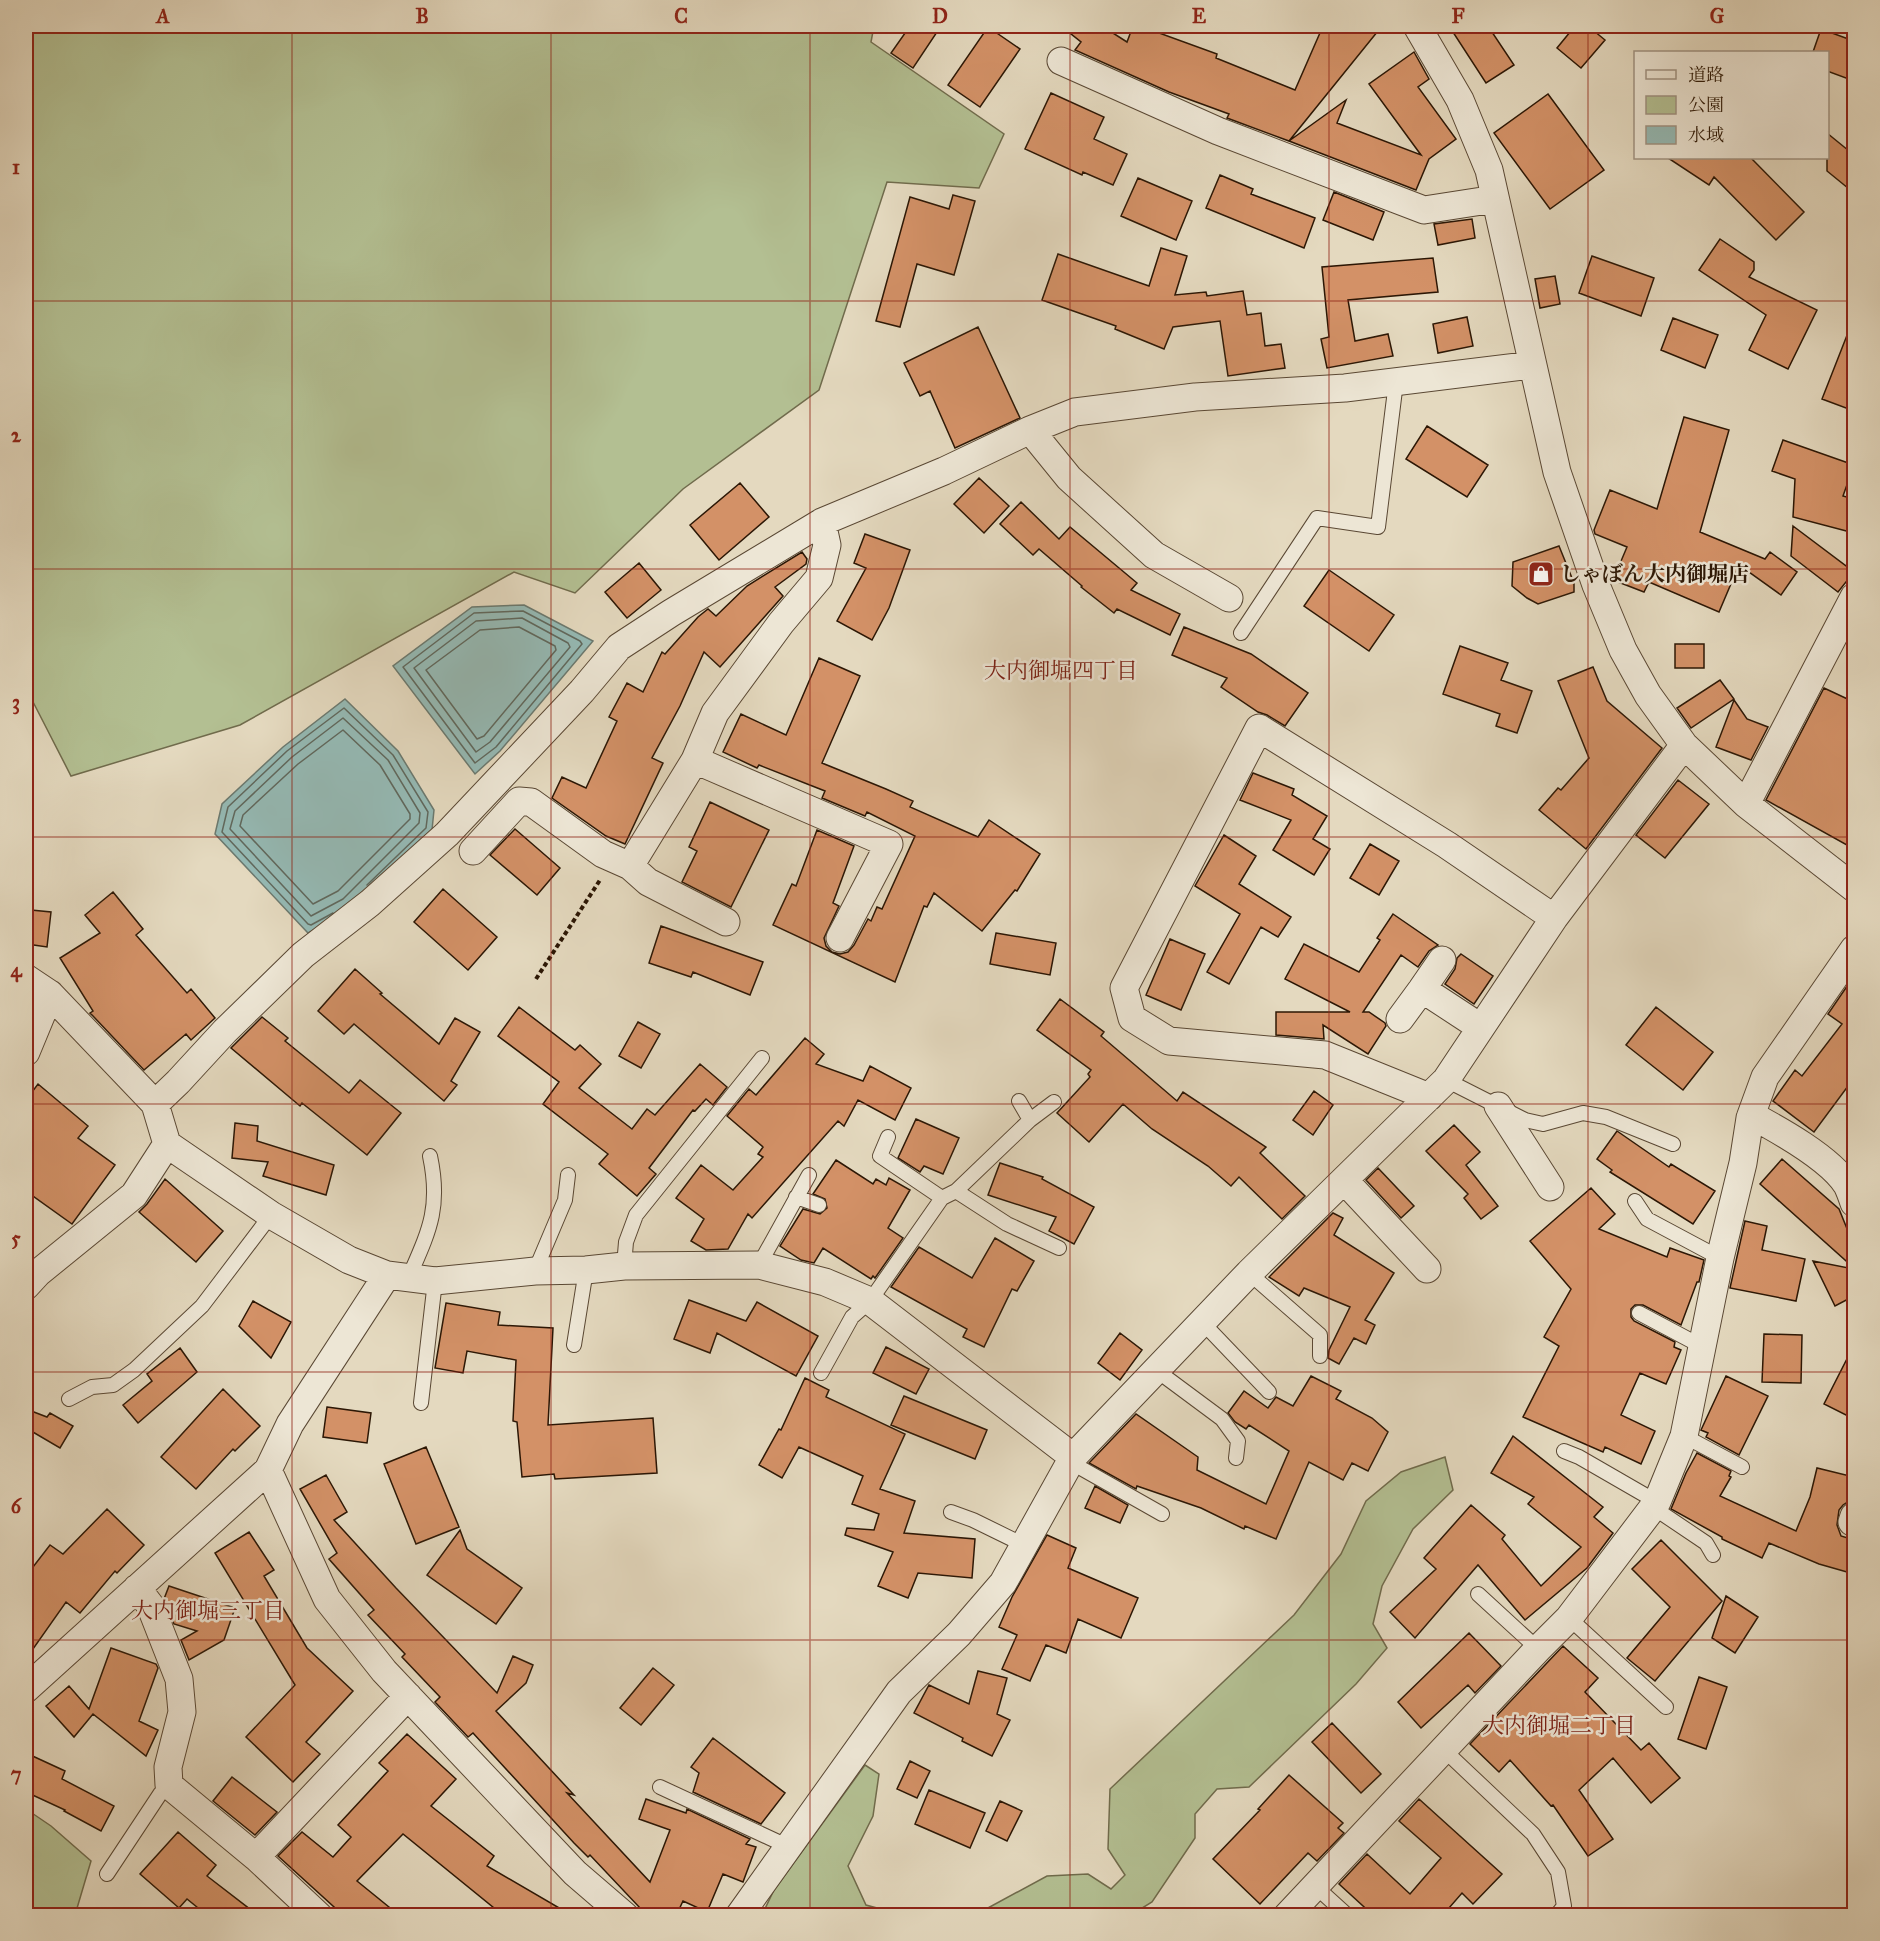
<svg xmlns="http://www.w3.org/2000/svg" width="1880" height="1941" viewBox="0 0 1880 1941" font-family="'IM FELL Great Primer','Noto Serif JP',serif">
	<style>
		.green { fill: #b3bf92; stroke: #706b4c; stroke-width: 1.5 }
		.water { fill: #95bab5; stroke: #6b796f; stroke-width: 1.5 }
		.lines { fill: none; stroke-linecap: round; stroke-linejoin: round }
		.shore { stroke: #60685d; stroke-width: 1.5 }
		.building { fill: #d39167; stroke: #2c1705; stroke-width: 1.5 }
		.service-casing { stroke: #5a4834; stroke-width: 16 }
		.minor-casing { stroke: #5a4834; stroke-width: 29 }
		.path { stroke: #2c1705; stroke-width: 4; stroke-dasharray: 4.5 3; stroke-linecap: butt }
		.service { stroke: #ede6d5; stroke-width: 14 }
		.minor { stroke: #ede6d5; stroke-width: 27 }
		.grid { fill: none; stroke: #8f2418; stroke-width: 1.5; stroke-opacity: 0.55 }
		.labels { text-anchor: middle; stroke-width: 5; stroke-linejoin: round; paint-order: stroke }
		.poi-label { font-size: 21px; font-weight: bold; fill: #2c1705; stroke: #ede6d5; text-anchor: start }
		.neighbourhood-label { font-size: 22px; fill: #7a1f14; stroke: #ede6d5 }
		.neatline { fill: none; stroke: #8f2418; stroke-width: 2 }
		.grid-label { font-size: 20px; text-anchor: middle; font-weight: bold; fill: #8f2418 }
	</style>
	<rect width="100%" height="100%" fill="#e4d9bf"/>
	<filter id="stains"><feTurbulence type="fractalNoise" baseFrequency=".00333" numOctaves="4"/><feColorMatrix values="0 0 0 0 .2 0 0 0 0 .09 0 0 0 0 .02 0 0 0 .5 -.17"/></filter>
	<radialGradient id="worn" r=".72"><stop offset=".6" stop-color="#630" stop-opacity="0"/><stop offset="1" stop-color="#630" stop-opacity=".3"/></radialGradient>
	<path class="green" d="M26,26H874L871,42L1004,134L979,188L887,182L819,390L683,489L575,593L514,572L240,725L71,776L30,696L26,697Z
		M1445,1457L1453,1490L1413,1529L1382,1586L1373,1624L1387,1648L1356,1684L1249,1787L1217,1789L1195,1814V1838L1152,1902L1131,1915H975L1047,1876L1088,1874L1111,1889L1125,1875L1108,1849L1110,1789L1294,1615L1341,1554L1366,1501L1401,1472Z
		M865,1765L879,1774L873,1816L848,1866L866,1905L903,1915H762L774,1890Z
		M26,1809L51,1826L91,1861L75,1915H26Z"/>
	<path class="water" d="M524,605L593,641L500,751L475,774L393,666L472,607Z
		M345,699L398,751L434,810L432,830L351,910L308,933L215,834L222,804L283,747Z"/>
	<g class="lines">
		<path class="shore" d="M523,611L580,641L582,644L496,747L475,763L403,667L474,613Z
			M522,618L568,643L570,647L490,742L476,752L414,668L476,621Z
			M519,627L555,646L556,650L484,736L477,739L426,670L480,630Z
			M343,718L388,760L420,813L419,823L343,899L311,916L230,829L235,811L292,757Z
			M343,730L380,765L410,814V819L338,891L313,904L240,826L243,815L298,764Z
			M333,913L311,925L308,924L222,832L228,807L287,751L344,708L393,755L428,812L426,828L367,885"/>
	</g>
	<path class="building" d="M910,26H941L913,68L891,53Z
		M1061,26H1102L1127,42L1133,26H1140L1217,54L1216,58L1295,90L1323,26H1382L1289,141L1227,118L1229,114L1169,92L1075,50L1081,42Z
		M1449,26H1488L1514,65L1486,83Z
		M1575,26H1588L1605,40L1581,68L1557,48Z
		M988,27L1020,49L980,107L948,85Z
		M1821,29L1854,41V81L1827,71V52H1813Z
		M1414,52L1429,79L1418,87L1456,139L1429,159L1416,190L1289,141L1346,100L1337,123L1421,155L1369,84Z
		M1051,93L1104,117L1094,139L1127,154L1113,185L1083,172L1082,175L1025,149Z
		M1548,94L1604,170L1550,209L1494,133Z
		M1827,133L1854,155V193L1827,171Z
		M1668,158H1751L1804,212L1776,240L1714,177L1709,185Z
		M1220,175L1253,189L1251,194L1315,218L1304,248L1206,208Z
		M1138,178L1192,201L1176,240L1121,216Z
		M1334,192L1384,212L1373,240L1323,220Z
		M953,195L975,201L954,275L917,264L900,327L876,321L910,197L949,209Z
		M1472,219L1475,238L1438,245L1434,224Z
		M1720,239L1754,262V270L1749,277L1817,310L1788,369L1749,350L1766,315L1699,270Z
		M1161,248L1187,256L1175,295L1206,292L1207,296L1243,291L1247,315L1261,313L1265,346L1281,344L1285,368L1228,376L1220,321L1173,327L1164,349L1115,329L1116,326L1042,300L1058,254L1149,286Z
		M1592,256L1654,278L1641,316L1579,293Z
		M1433,258L1438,292L1348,300L1355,341L1388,334L1393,356L1327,368L1321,339L1329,337L1322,267Z
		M1555,276L1560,304L1540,308L1535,279Z
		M1467,317L1473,346L1438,353L1433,324Z
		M1673,318L1718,335L1705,368L1661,350Z
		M1853,320H1854V411L1822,399Z
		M978,327L1020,418L955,448L930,391L920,396L904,363Z
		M1684,417L1729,430L1700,532L1765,559L1770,552L1797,572L1781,595L1739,565L1719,612L1649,582L1644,592L1613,580L1627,547L1595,534L1594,530L1610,490L1657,509Z
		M1427,426L1488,465L1467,497L1406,459Z
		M1783,440L1854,465L1843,496L1854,499V533L1793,517L1795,479L1772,471Z
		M979,478L1009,506L984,533L954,504Z
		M740,483L769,517L719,560L690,525Z
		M1021,502L1059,539L1070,527L1137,583L1131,590L1180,614L1170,635L1117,609L1114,613L1081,587L1082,586L1039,549L1033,555L1000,524Z
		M1793,526L1854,572L1838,592L1791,556Z
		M865,534L910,550L889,608L872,640L837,621L866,568L854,563Z
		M1559,546L1574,583V592L1538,604L1527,598L1512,586L1513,562Z
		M802,552L807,559L806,564L775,587L783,596L720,667L704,652L680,706L652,758L663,763L625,844L606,836L552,798L562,777L586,788L617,721L609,717L627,683L643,692L662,652L665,654L698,617L708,609L716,616L747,586Z
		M639,563L661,590L627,618L605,592Z
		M1329,570L1394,615L1369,651L1304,606Z
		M1184,627L1251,654L1308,693L1285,726L1267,715L1258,712L1221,687L1227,678L1172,655Z
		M1675,644H1704V668H1675Z
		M1460,646L1508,663L1501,680L1532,691L1517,733L1496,726L1500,714L1443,694Z
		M819,658L860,676L822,763L886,789L913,801L910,807L978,837L989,820L1040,854L1017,891L1015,890L982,931L934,893L927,907L924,906L895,982L773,925L792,884L796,886L817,830L854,846L833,903L839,906L824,938L826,946L832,952L840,954L848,952L854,945L868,919L871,921L877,907L882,909L915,836L867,812L865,816L822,798L825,791L759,765L757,768L723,752L741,714L786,735Z
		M1593,667L1607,701L1662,748L1586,849L1539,810L1558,788L1561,790L1589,758L1558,681Z
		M1720,680L1734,699L1691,728L1677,708Z
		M1824,688L1854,702V849L1766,800Z
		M1734,700L1747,719L1768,727L1751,760L1716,747Z
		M1253,773L1294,789L1292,795L1327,816L1313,839L1330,849L1314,875L1273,850L1291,820L1240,800Z
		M1678,780L1709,804L1665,858L1636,835Z
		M710,802L769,830L731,907L682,882L697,851L689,847Z
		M515,829L560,868L537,895L490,855Z
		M1224,835L1256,856L1239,884L1291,917L1278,937L1261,927L1229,984L1207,972L1240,914L1195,886Z
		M1370,844L1399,861L1379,895L1350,878Z
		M443,889L497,937L468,970L414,922Z
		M113,892L143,929L136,935L187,993L191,989L215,1018L191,1040L186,1034L144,1070L93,1016L90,1013L93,1011L60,958L100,933L85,915Z
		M31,910L51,912L47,947L27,944Z
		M1393,914L1438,945L1429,951L1418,967L1401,955L1363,1012H1369L1385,1023L1386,1026L1368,1054L1323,1025L1324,1039L1276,1035V1012H1350L1285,979L1304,944L1359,972L1380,940L1377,938Z
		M661,926L763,962L750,995L693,972L691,977L649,963Z
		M996,933L1056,943L1050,975L990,964Z
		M1170,939L1205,954L1181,1010L1146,995Z
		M1461,954L1493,976L1474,1004L1445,984L1455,969L1457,958Z
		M355,969L382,993L380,994L439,1044L455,1018L480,1032L451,1081L457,1085L444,1101L354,1024L344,1034L318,1011Z
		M1854,976V1078L1814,1132L1773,1101L1795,1070L1802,1076L1842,1024L1828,1014Z
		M1060,999L1104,1032L1101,1036L1177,1101L1183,1092L1266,1147L1260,1153L1305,1196L1282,1219L1239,1177L1231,1186L1208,1166L1152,1129L1123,1104L1089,1142L1057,1113L1090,1077L1088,1074L1091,1070L1037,1030Z
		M519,1007L575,1050L580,1045L601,1064L579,1088L632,1129L647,1109L655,1115L700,1064L727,1087L713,1105L706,1099L695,1111L693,1110L649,1168L656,1174L637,1196L599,1164L608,1154L543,1104L559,1082L498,1036Z
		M1656,1007L1713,1052L1683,1090L1626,1045Z
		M262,1017L288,1038L285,1041L349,1093L360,1080L401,1113L367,1155L302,1103L300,1106L231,1048Z
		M638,1022L660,1034L641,1068L619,1056Z
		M805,1038L824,1054L816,1064L863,1081L870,1066L911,1088L895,1120L858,1100L844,1126L838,1121L752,1218L748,1214L728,1249L706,1250L691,1241L704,1219L676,1198L701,1165L733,1190L763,1157L758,1154L763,1147L727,1116L749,1089L756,1095Z
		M38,1084L88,1126L78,1138L115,1165L72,1224L26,1191V1100Z
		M1314,1091L1333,1105L1313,1135L1293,1120Z
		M916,1119L959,1138L943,1174L924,1166L920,1172L898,1158Z
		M235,1123L258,1126L257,1141L334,1165L326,1195L263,1176L268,1162L232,1158Z
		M1454,1125L1480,1152L1466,1165L1498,1206L1481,1219L1464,1198L1468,1194L1426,1151Z
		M1617,1131L1669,1167L1671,1164L1715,1191L1693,1224L1610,1172L1612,1170L1597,1159Z
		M1782,1159L1839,1209L1854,1246V1268L1760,1184Z
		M836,1160L873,1184L876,1179L886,1185L889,1178L910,1190L888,1228L903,1238L875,1278L873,1276L871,1279L823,1248L814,1263L801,1260L780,1246L803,1209L820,1214L827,1208L825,1199L813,1194Z
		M1000,1163L1043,1177L1042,1179L1094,1207L1074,1244L1049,1231L1056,1217L988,1195Z
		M1378,1168L1414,1206L1401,1218L1366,1180Z
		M165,1179L223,1231L196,1262L139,1212L147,1204Z
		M1591,1188L1615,1214L1599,1229L1667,1257L1670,1248L1704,1260L1699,1282H1697L1681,1325L1643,1305H1635L1631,1309V1317L1634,1321L1675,1342L1674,1347L1681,1350L1666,1384L1640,1373L1621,1415L1655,1431L1641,1464L1605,1447L1603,1452L1523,1417L1559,1346L1544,1337L1571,1289L1530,1241Z
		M1333,1213L1343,1218L1334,1235L1394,1273L1365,1320L1375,1325L1366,1344L1354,1338L1339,1364L1328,1358L1329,1350L1350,1307L1304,1288L1299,1296L1269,1277Z
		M1745,1221L1767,1226L1762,1250L1805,1259L1796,1301L1730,1288Z
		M995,1238L1034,1261L1017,1291L1012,1289L984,1347L963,1337L967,1329L891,1287L919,1247L972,1278Z
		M1813,1261L1854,1269V1296L1835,1306Z
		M689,1300L746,1321L757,1302L818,1336L796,1376L717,1333L710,1353L674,1339Z
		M253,1301L291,1322L271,1358L239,1326Z
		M446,1303L500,1312L498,1325L553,1328L548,1425L653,1418L657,1473L555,1479L554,1474L522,1477L517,1422L513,1421L516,1360L467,1351L463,1373L435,1368Z
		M1120,1333L1142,1350L1120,1380L1098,1363Z
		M1764,1334L1802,1335L1801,1383L1762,1382Z
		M1854,1345V1419L1824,1404Z
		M886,1347L929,1369L916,1394L873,1373Z
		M180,1348L197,1372L138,1423L123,1405L152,1381L147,1374Z
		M1311,1376L1341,1391L1336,1399L1372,1418L1388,1432L1368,1471L1352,1463L1343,1480L1309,1462L1276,1539L1245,1526L1244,1529L1201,1508L1137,1486L1136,1489L1089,1463L1136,1414L1198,1457L1197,1470L1266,1504L1289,1451L1249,1425L1246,1429L1235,1422L1228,1413L1244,1391L1268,1408L1276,1397L1293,1406Z
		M1726,1376L1768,1396L1739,1455L1706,1437L1708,1433L1701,1430Z
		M805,1378L829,1390L826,1397L905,1434L880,1489L915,1501L904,1533L975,1539L972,1578L918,1573L908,1598L878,1586L893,1552L845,1535L847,1528L874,1530L879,1514L852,1504L863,1476L799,1447L782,1478L759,1465L779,1429L781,1430Z
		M223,1389L260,1426L235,1451L233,1449L196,1489L161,1457Z
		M904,1396L987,1430L975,1459L891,1425Z
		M327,1407L371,1413L367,1443L323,1437Z
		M26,1409L47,1417L50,1413L73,1426L60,1448L26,1428Z
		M1513,1436L1603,1507L1594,1517L1613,1533L1587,1568L1525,1620L1478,1565L1415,1638L1390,1612L1436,1569L1424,1558L1471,1505L1505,1535L1502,1539L1541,1586L1581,1547L1528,1504L1534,1497L1491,1473Z
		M426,1447L459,1527L416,1544L384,1464Z
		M1697,1453L1731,1471L1729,1476L1731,1477L1720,1496L1796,1531L1810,1497L1817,1468L1854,1477L1849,1501L1843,1505L1839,1510L1837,1525L1841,1536L1854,1540V1574L1819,1564L1769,1543L1762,1558L1722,1539V1537L1671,1509L1686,1473Z
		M326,1475L347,1512L334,1520L396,1588L497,1693L513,1656L533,1665L526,1683L496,1711L574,1795L567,1793L650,1882L670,1830L639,1819L646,1799L686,1813L687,1809L750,1839L746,1844L756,1847L743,1882L723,1874L707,1912L683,1901L676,1916H653L640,1908L590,1855L588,1857L574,1843L473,1733L468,1737L435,1702L440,1697L402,1657L405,1654L368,1615L374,1610L329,1559L337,1553L300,1489Z
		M1095,1486L1128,1505L1120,1523L1085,1508Z
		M107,1509L144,1545L117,1573L115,1571L80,1613L66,1602L26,1659V1576L50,1545L63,1554Z
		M460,1530L467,1549L522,1588L496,1624L427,1575Z
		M249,1532L274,1570L264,1576L307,1648L353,1691L306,1742L320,1754L293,1782L246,1737L295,1685L215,1553Z
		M1047,1535L1076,1548L1068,1568L1138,1598L1121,1638L1078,1619L1066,1653L1046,1645L1030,1681L1002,1669L1017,1635L999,1627L1012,1597Z
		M1661,1540L1722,1601L1655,1681L1627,1658L1670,1607L1632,1569Z
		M169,1586L235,1608L224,1640L189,1660L181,1640L197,1631L174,1624L164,1599Z
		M1726,1596L1758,1617L1735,1653L1712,1638Z
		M1469,1633L1501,1666L1475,1693L1468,1685L1421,1728L1398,1702Z
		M1563,1646L1598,1678L1585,1692L1641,1750L1649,1743L1680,1778L1651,1803L1613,1758L1579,1790L1613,1839L1588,1856L1553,1805L1551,1806L1510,1760L1499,1772L1470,1744Z
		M111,1648L156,1664L158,1668L139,1721L158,1730L146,1756L93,1714L74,1737L46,1706L69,1686L89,1709Z
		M653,1668L674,1685L641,1725L620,1708Z
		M978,1671L1007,1678L997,1714L1010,1720L992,1756L962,1741L963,1738L914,1713L929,1685L969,1704Z
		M1699,1677L1727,1687L1706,1749L1678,1739Z
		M1332,1723L1381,1774L1361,1793L1312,1742Z
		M407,1734L456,1779L431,1806L494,1856L487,1866L573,1916H490L494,1908L403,1834L357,1881L400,1916H344L278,1856L302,1832L333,1857L351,1837L338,1825L388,1771L379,1763Z
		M713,1738L785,1793L761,1824L693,1792L699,1773L691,1767Z
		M26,1753L65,1771L62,1779L114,1806L101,1831L64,1811L65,1810L26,1792Z
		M910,1761L930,1771L917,1798L897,1789Z
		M1289,1775L1343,1823L1338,1828L1344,1833L1317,1861L1308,1853L1260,1904L1213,1859L1260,1810L1258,1809Z
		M232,1777L277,1812L255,1835L213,1801Z
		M929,1790L985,1813L970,1848L915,1824Z
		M1419,1799L1502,1874L1473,1904L1462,1893L1442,1916H1374L1339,1884L1367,1854L1410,1894L1441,1858L1399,1821Z
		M1000,1801L1022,1811L1007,1841L986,1831Z
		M178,1832L216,1865L207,1876L259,1916H208L187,1899L179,1908L140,1874Z"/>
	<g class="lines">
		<g class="service-casing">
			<path id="service" d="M1241,633L1317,518L1378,527L1396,382
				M1446,1080L1525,1120L1543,1124L1583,1113L1606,1117L1673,1144
				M1019,1101L1030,1120
				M888,1137L880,1156L942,1198
				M956,1191L1007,1224L1059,1248
				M796,1197L819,1205
				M1635,1201L1647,1219L1720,1258
				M759,1265L809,1175
				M624,1266L626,1242L636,1215L762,1058
				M535,1271L565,1200L568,1175
				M1249,1273L1320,1335V1356
				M409,1277C429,1231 441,1208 430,1156
				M1639,1313L1703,1347
				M1202,1322L1269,1392
				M574,1345L586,1270
				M1156,1370L1222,1419L1238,1441L1236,1458
				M821,1373L852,1317L870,1301L942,1198L956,1191L1030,1120L1054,1102
				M69,1399L92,1387L113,1385L134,1370L202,1306L271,1215
				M421,1403L435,1281
				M1684,1436L1742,1467
				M1564,1451L1579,1457L1657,1502
				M1073,1457L1079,1467L1162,1514
				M1654,1508L1706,1543L1713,1555
				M951,1512L973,1520L1024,1545
				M1478,1594L1538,1649
				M1569,1618L1666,1707
				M1443,1749L1533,1834L1558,1872L1564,1906L1556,1916
				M660,1787L787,1846
				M107,1874L160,1794L169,1785
				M1315,1886L1348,1916"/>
		</g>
		<g class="minor-casing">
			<path id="minor" d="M1417,26L1460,100L1489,170L1557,472L1596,585L1623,650L1648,695L1684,745L1746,804L1854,888
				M1061,61L1218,131L1424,210L1495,199
				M1030,430L1069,478L1154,555L1229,598
				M695,760L889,844L840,938
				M1746,804L1854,597
				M473,851L519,801L531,802L603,854L630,866L648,882L726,922
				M630,866L695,760L715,713L781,623L819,578L827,545L822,522
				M26,978L50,994L155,1104
				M1422,989L1442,960
				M1400,1019L1422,989L1480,1027
				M26,1052L50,994
				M1429,1097L1325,1055L1169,1041L1132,1018L1124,988L1259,728L1447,845L1554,918
				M1498,1106L1550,1187
				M1751,1115C1779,1130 1830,1158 1847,1185C1850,1191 1852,1197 1854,1203
				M1344,1180L1427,1269
				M26,1286L38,1273L134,1195L167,1144
				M1073,1457L870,1301L825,1282L759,1265L624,1266L586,1270L535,1271L435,1281L387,1275L349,1260L271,1215L167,1144L155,1104L178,1082L225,1031L303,955L370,903L447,834L582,691L619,647L671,613L822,522L944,471L1030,430L1075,412L1195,397L1345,388L1532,365
				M268,1470L327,1599L384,1671L575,1873L625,1916
				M1852,1522L1854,1516
				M137,1588L150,1605L179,1679L182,1712L168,1767L169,1785L256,1857L319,1916
				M26,1689L268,1470L290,1424L387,1275
				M256,1857L408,1696
				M739,1916L899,1692L959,1634L1003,1583L1073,1457L1249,1273L1446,1080L1554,918L1684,745
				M1287,1916L1538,1649L1569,1618L1657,1502L1684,1436L1720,1258L1743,1163L1750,1118L1765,1077L1854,949"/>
		</g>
		<path class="path" d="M536,979L600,880"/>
		<use href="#service" class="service"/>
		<use href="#minor" class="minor"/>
	</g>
	<path class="grid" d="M292,26V1916M551,26V1916M810,26V1916M1070,26V1916M1329,26V1916M1588,26V1916M26,301H1854M26,569H1854M26,837H1854M26,1104H1854M26,1372H1854M26,1640H1854"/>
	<defs>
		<g id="shop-square" transform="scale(1.35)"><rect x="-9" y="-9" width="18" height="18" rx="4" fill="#8f2418" stroke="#ede6d5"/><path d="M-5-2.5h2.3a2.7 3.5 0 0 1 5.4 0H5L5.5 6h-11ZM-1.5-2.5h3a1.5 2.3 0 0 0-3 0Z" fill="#fff"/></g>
	</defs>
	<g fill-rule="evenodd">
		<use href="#shop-square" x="1541" y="574"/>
	</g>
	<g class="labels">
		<g class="poi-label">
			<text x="1560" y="581">しゃぼん大内御堀店</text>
		</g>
		<g class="neighbourhood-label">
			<text x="1061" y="678">大内御堀四丁目</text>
			<text x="208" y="1618">大内御堀三丁目</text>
			<text x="1559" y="1733">大内御堀二丁目</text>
		</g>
	</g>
	<rect width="1880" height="1941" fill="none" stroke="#e4d9bf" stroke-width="66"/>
	<rect x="1634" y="51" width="195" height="108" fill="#ede6d5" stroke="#a09382" stroke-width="1.5"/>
	<rect x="1646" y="70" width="30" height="9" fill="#ede6d5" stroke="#a09382" stroke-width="1.5"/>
	<text x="1688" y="81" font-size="18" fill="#2c1705">道路</text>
	<rect x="1646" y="96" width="30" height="18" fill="#b3bf92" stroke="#a09382" stroke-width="1.5"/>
	<text x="1688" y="111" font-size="18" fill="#2c1705">公園</text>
	<rect x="1646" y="126" width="30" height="18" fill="#95bab5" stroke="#a09382" stroke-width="1.5"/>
	<text x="1688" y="141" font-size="18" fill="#2c1705">水域</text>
	<rect x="33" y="33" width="1814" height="1875" class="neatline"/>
	<g class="grid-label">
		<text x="163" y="23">A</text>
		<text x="422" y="23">B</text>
		<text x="681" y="23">C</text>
		<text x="940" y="23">D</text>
		<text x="1199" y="23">E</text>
		<text x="1458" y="23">F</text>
		<text x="1717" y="23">G</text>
		<text x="16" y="174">1</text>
		<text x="16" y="442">2</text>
		<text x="16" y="709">3</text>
		<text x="16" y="977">4</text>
		<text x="16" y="1245">5</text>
		<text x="16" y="1513">6</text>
		<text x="16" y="1781">7</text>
	</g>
	<rect width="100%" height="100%" filter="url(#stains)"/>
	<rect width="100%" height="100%" fill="url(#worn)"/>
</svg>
